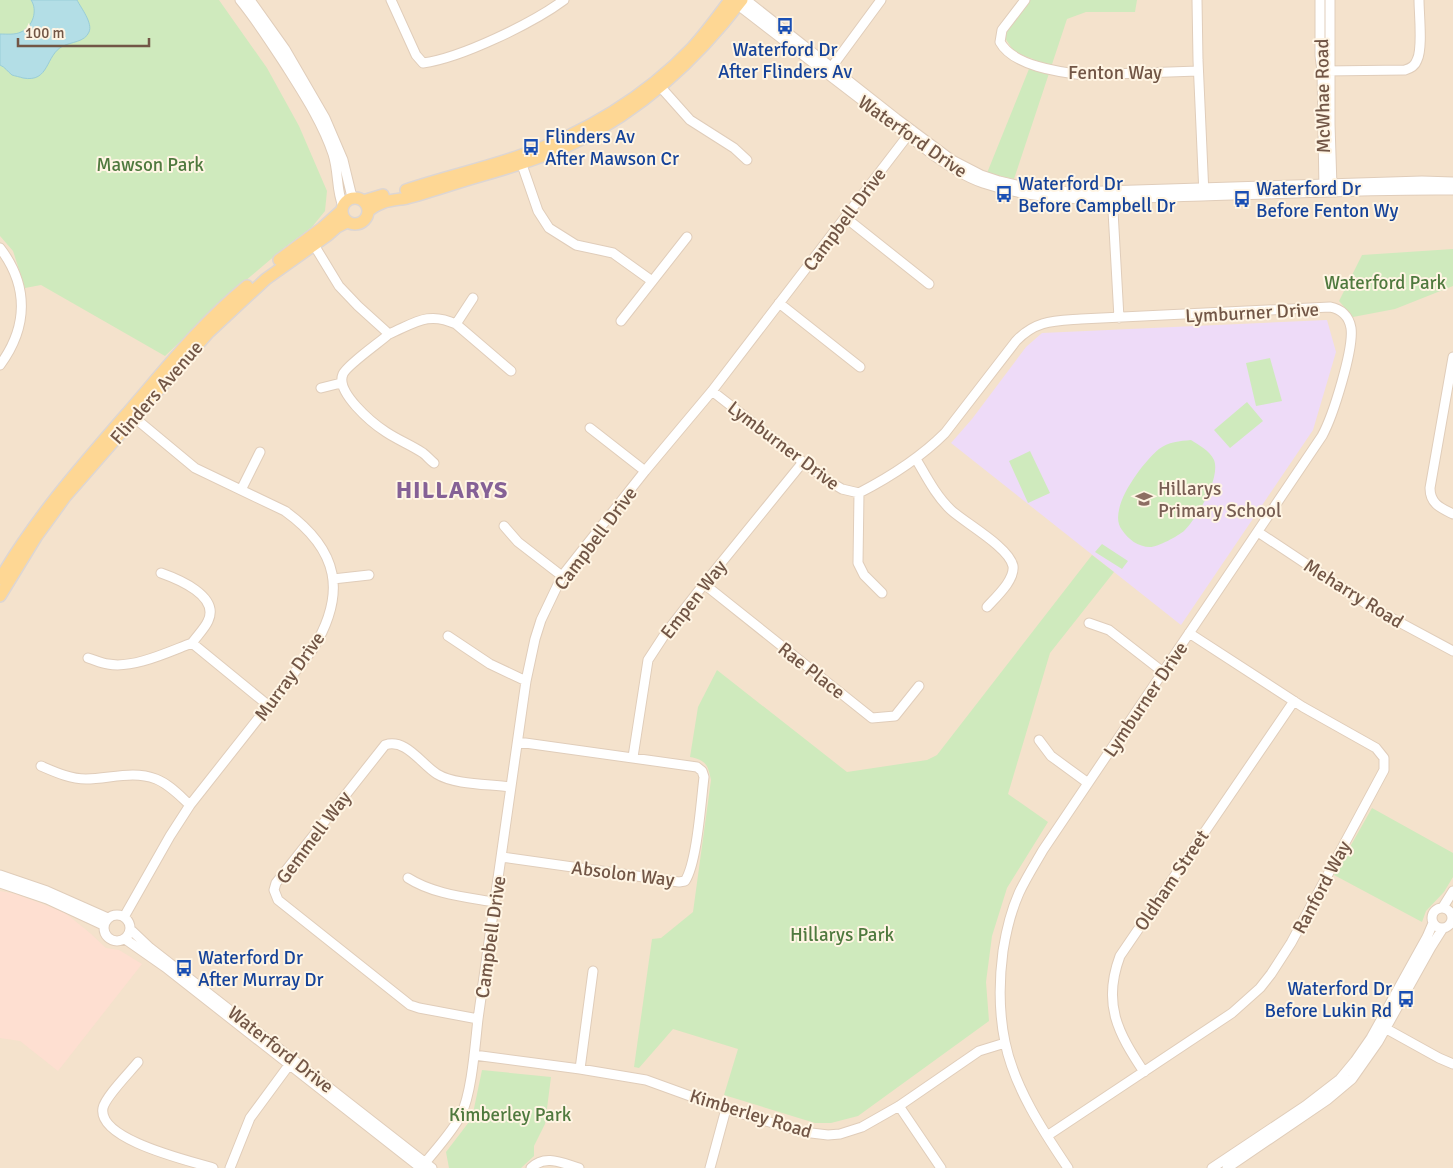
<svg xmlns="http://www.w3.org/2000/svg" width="1453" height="1168" viewBox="0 0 1453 1168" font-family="Signika,sans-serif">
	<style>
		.residential { fill: #f4e2cc }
		.commercial { fill: #fedfd1 }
		.education { fill: #eedbf8 }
		.green { fill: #cfeabd }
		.water { fill: #b3dee6; stroke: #99cdd8 }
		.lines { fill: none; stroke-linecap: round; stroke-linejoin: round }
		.minor-casing { stroke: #e0cdba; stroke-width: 11 }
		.major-casing { stroke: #ddd6d3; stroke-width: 14 }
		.minor { stroke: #fff; stroke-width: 9 }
		.major { stroke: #fed794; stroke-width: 11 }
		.labels { text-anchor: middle; stroke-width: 4; stroke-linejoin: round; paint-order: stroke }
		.transit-label { font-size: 19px; fill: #164399; stroke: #fff5e4; text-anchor: start }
		.street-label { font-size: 19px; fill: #725646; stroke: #fff5e4 }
		.park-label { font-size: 19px; fill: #4f793e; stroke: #fff5e4 }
		.education-label { font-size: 19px; fill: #785e54; stroke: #fff5e4; text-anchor: start }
		.district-label { font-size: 24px; font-weight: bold; letter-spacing: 1px; fill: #856196; stroke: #fff5e4 }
	</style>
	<rect width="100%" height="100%" fill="#fdf1de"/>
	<path class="residential" d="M0,0H1453V1168H0Z"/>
	<path class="commercial" d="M0,891L16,894L64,912L90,933L106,948L119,950L142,964L58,1071L20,1041L0,1038Z"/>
	<path class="education" d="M1327,320L1336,352L1313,430L1181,625L951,443L972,419L1026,347L1042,333Z"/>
	<path class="green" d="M0,0H219L267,68L299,126L327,191L325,211L312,227L284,248L232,292L165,356L41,285L25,288L13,251L0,236Z
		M1027,0H1137L1135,12H1086L1067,19L1014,179L987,173L1033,59L1015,53L1005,38L1007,21Z
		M1453,249V286L1395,309L1353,317L1339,301L1362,255Z
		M1270,358L1282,401L1256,406L1246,363Z
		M1247,402L1263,421L1230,448L1214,430Z
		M1191,440C1199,445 1210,451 1214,460C1221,478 1197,518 1184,531C1178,536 1158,547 1150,547C1138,547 1128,539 1122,530C1106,510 1143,462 1159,449C1168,442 1180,441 1191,440Z
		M1030,451L1050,493L1028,503L1009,461Z
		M1102,544L1128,561L1122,569L1095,552Z
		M1092,555L1114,572L1050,653L1008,794L1048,822L1007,888L992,936L986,982L989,1021L858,1116L831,1123H815L724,1095L738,1049L673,1029L639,1068L634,1067L652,939L661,938L693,912L711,780C708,765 706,760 690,757L698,707L717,670L847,772L927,760L937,755Z
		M1372,808L1453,853V877L1444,892L1426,911L1422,922L1334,875Z
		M482,1070L551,1077L545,1124L534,1146V1156L521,1168H449L446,1152L472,1118Z"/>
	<path class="water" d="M31,0H77C81,8 93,23 89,32C85,42 71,42 63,46C45,55 50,83 23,78C20,77 15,76 12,75C8,72 5,67 0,65V34C7,34 15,35 21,32C33,27 38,10 31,0Z"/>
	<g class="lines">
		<g class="minor-casing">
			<path id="minor" d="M240,0C258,22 273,46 288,69C305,96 323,124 333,154C339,173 336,190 343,206
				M250,0L285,49L325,118L343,160L351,193L354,198
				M391,0L416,55L423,63C461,58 533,23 564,0
				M746,0L897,119L952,160L981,175L999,181L1034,189L1072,192L1422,181L1453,182
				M1025,0L1002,30L1000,42C1013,66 1059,72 1084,75L1198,71
				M1197,0L1198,60L1204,195
				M1320,0V56L1322,71L1324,190
				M1330,0V124L1332,187
				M734,2L933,155C949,166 965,177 983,183C1053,207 1130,197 1202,196C1286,194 1369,189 1453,190
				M1325,71L1405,70C1411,68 1415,66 1417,60C1423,49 1419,14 1419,0
				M828,72L881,0
				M657,83L690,120L734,148L747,160
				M520,159L538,211L549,228L576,245L613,253L652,281
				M1112,193L1119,318
				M846,218L929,284
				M311,240L339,286L358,306L389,334C415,323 428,311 456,324L511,371
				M0,248C29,286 28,327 0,365
				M779,303L860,367
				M621,321L687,237
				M456,324L473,298
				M389,334C380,342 347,365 343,374C335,392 372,423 386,432C398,440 411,445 423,453C427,456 430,460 434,463
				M1453,357L1430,488C1430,504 1441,508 1453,514
				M321,388L341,383
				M712,391L803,462L832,483L842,489L859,493C890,477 920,458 945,433L1016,341C1036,320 1054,321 1081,319L1330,307C1341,309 1349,316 1351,328C1354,349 1333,416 1322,436L1043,850C1035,864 1026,878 1019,893C1011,911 1006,932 1003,951C999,981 999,1013 1005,1042C1014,1087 1043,1131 1068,1168
				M590,428L645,471
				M916,459C926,476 936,496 951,510C965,523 1009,547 1013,566C1015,580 996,597 987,607
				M241,490L260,452
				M859,493L858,563L864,575L882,593
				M504,526L518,542L562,576
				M1258,532L1371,607L1453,651
				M161,573C178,579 220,596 208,621C205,628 197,636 192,643
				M333,579L369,575
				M704,584L872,718L895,716L919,686
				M1089,623L1109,630L1163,672
				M448,636L490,664L526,681
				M88,658C95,660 101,663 108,664C133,669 168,652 192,643L269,706
				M1039,740L1051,756L1088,783
				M633,757L648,660L665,634L704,584L803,462
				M41,766C55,772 70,779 86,779C109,779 133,770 156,779C169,784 180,796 190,805
				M502,857L679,882L685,881C697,863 701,801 704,777L702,771L697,767L518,742
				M0,875L47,891L108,918
				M408,878C433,894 465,897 494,902
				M0,883L47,899L103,925
				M1443,907L1453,891
				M1432 918a10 10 0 1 1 20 0a10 10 0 1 1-20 0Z
				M104 928a13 13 0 1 1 26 0a13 13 0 1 1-26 0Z
				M124,917L170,836L190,805L313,649C347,593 339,550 285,511L195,468L130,414
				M130,929L149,947L432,1168
				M125,939L165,967L421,1168
				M478,1019L419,1008L410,1005L278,900L274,890L276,883L385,745C406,738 421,764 437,774C455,785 489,784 510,787
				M1383,1027L1439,1058L1453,1064
				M474,1055L580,1069L646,1080L726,1109L803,1132L828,1135L840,1134L862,1127L899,1106L979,1051L1005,1043
				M138,1062C130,1072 105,1097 103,1108C97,1140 191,1161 213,1168
				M580,1069L593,971
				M1144,1072C1118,1033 1102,1004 1120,956L1294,701
				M899,1106L941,1168
				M1047,1136L1232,1013L1260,988L1271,974L1291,943L1384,770V758L1376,748L1303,707L1189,633
				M230,1168L250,1118L292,1061
				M421,1168C434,1151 451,1134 461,1115C472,1092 475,1045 478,1019L526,681L535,639L541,620L562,576L645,471L712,391L912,130
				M531,1168C545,1154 562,1163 579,1168
				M710,1168L726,1109
				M1212,1168L1305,1106L1340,1079L1355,1061L1371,1038L1427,937L1433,923
				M1227,1168L1327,1100L1352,1079L1378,1042L1431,947L1443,928"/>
		</g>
		<g class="major-casing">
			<path id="major" d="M406,190C444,177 482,169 519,156C584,134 645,97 692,48C706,33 718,16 730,0
				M342 211a13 13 0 1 1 26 0a13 13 0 1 1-26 0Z
				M363,201L383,195
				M368,211C382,200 390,201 407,198C431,192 455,183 480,176C512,167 545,157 576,142C643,109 697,59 742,0
				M279,260L322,228L342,210
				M0,579C36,517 83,464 130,410C167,367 203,322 247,286
				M0,596L36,537L65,497L209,332L266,279L328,235L337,227L347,222"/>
		</g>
		<use href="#minor" class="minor"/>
		<use href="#major" class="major"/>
	</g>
	<defs>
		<g id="bus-bare" transform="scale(1.35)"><path d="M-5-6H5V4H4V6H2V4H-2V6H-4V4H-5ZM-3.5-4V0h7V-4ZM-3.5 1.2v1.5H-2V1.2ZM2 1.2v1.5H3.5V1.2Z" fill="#1a4fb4" stroke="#fff5e4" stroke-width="2.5" paint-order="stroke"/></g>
		<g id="school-bare" transform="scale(1.35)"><path d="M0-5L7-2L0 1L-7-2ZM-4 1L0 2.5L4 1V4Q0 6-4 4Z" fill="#8d6e63" stroke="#fff5e4" stroke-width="2.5" paint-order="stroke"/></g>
	</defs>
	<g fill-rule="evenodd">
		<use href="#bus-bare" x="785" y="26"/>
		<use href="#bus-bare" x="531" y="147"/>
		<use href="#bus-bare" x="1004" y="194"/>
		<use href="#bus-bare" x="1242" y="199"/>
		<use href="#school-bare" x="1144" y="499"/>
		<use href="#bus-bare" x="184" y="968"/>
		<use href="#bus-bare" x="1406" y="999"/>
	</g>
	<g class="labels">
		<g class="transit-label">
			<text x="785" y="56" text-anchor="middle">Waterford Dr<tspan x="785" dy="22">After Flinders Av</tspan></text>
			<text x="545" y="143">Flinders Av<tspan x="545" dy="22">After Mawson Cr</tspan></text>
			<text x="1018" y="190">Waterford Dr<tspan x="1018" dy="22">Before Campbell Dr</tspan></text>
			<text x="1256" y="195">Waterford Dr<tspan x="1256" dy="22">Before Fenton Wy</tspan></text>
			<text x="198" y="964">Waterford Dr<tspan x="198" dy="22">After Murray Dr</tspan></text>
			<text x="1392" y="995" text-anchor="end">Waterford Dr<tspan x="1392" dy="22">Before Lukin Rd</tspan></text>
		</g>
		<g class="street-label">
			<text x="1115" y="79">Fenton Way</text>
			<text transform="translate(1322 96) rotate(-91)" y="7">McWhae Road</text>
			<text transform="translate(913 136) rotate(35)" y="7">Waterford Drive</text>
			<text transform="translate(844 219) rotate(-53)" y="7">Campbell Drive</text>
			<text transform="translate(1252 312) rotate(-3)" y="7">Lymburner Drive</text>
			<text transform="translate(156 392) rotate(-49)" y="7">Flinders Avenue</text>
			<text transform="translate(784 445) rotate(37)" y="7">Lymburner Drive</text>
			<text transform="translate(595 538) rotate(-53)" y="7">Campbell Drive</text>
			<text transform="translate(1354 593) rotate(32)" y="7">Meharry Road</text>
			<text transform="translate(693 599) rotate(-52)" y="7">Empen Way</text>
			<text transform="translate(812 670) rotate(38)" y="7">Rae Place</text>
			<text transform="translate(289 676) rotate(-54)" y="7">Murray Drive</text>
			<text transform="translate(1145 699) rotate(-56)" y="7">Lymburner Drive</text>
			<text transform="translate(313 837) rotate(-53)" y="7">Gemmell Way</text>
			<text transform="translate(623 873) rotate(7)" y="7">Absolon Way</text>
			<text transform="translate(1171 880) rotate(-56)" y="7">Oldham Street</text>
			<text transform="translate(1321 887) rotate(-62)" y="7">Ranford Way</text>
			<text transform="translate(490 937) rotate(-82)" y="7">Campbell Drive</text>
			<text transform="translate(281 1049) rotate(38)" y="7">Waterford Drive</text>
			<text transform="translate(751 1113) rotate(17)" y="7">Kimberley Road</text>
		</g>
		<g class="park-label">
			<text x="150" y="171">Mawson Park</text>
			<text x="1385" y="289">Waterford Park</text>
			<text x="842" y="941">Hillarys Park</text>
			<text x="510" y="1121">Kimberley Park</text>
		</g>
		<g class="education-label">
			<text x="1158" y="495">Hillarys<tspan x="1158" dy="22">Primary School</tspan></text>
		</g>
		<g class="district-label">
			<text x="452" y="498">HILLARYS</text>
		</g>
	</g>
	<path d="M18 38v8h131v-8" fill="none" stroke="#725646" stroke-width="2.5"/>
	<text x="25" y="38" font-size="15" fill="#725646" stroke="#fff5e4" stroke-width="4" paint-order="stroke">100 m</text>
</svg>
